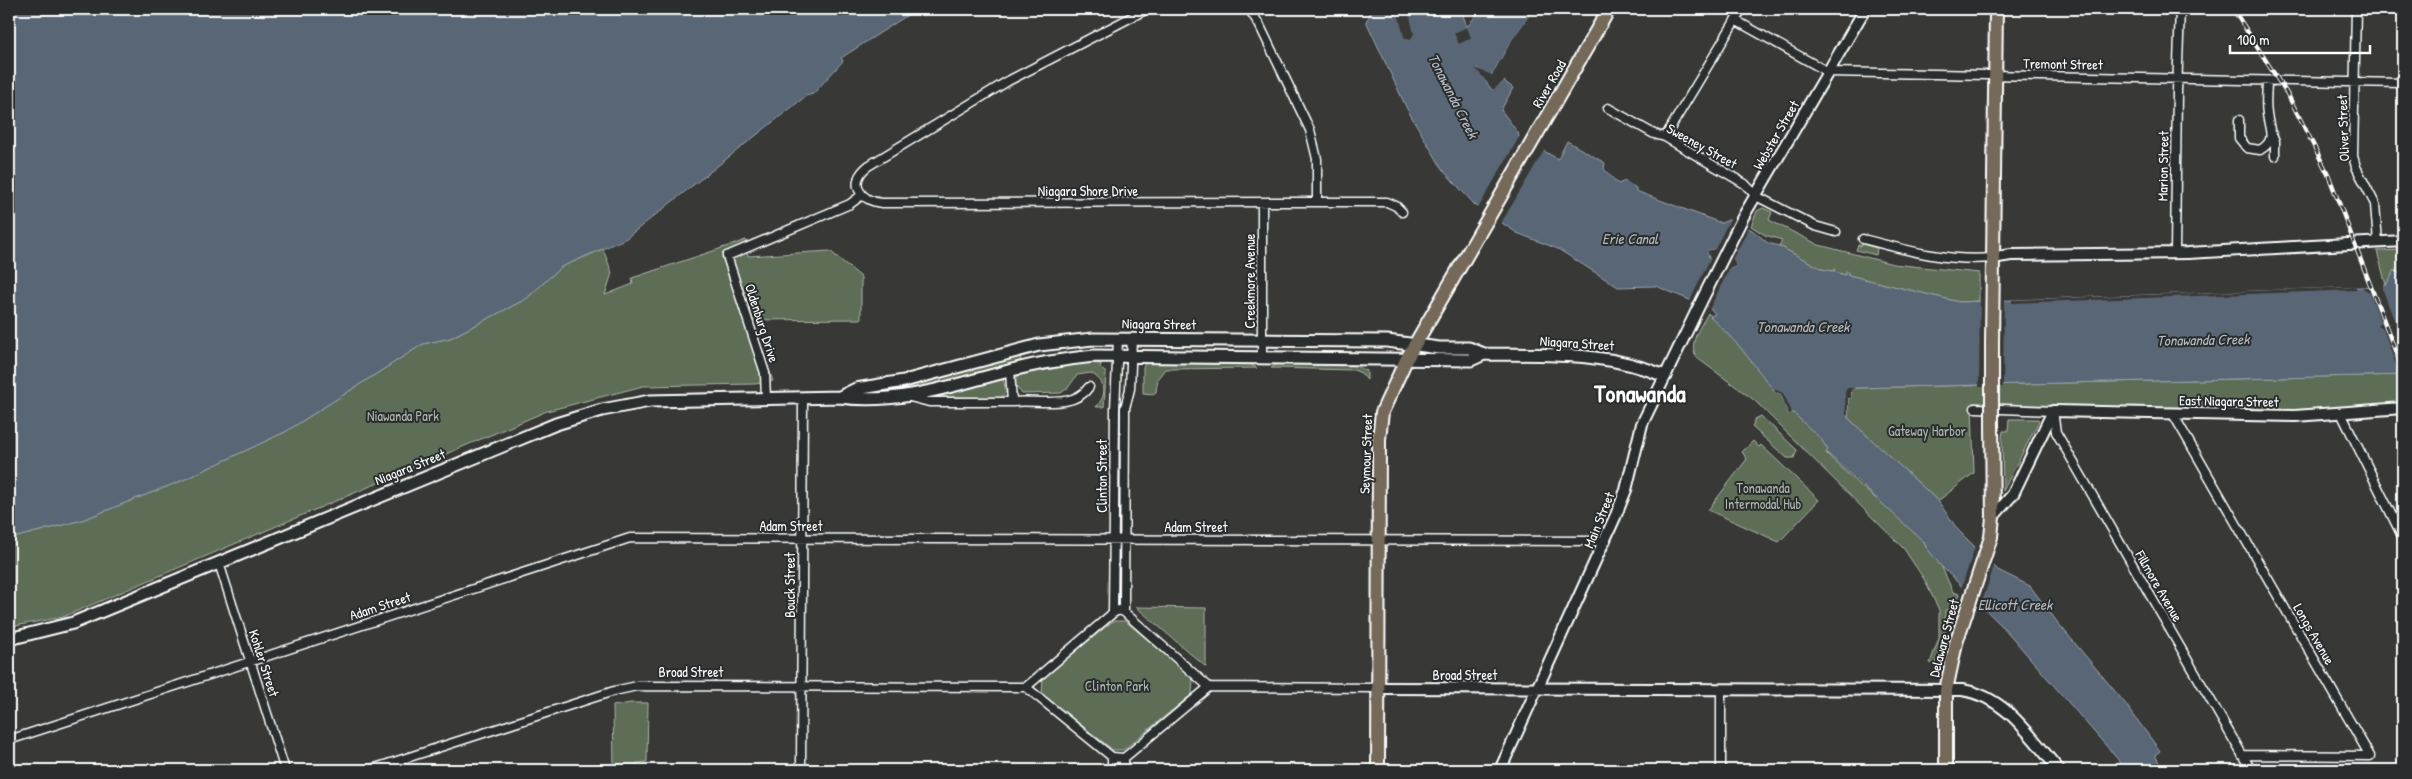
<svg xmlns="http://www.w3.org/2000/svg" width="2412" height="779" viewBox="0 0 2412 779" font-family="'Patrick Hand',sans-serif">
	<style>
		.green { fill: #5d6d57; stroke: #aeb6ab }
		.water { fill: #586674; stroke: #9ba3ac; fill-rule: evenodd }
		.pier { fill: #383836; fill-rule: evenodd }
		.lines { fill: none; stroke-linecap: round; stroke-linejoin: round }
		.minor-casing { stroke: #fff; stroke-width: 11 }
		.tertiary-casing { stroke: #fff; stroke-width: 14 }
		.secondary-casing { stroke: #fff; stroke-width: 15 }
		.primary-casing { stroke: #fff; stroke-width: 16 }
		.minor { stroke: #2a2d2e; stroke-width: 8 }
		.tertiary { stroke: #2a2d2e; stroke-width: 10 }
		.secondary { stroke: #2a2d2e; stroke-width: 11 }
		.primary { stroke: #746a5a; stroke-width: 12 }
		.rail-casing { stroke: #fff; stroke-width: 4.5 }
		.rail { stroke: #2a2d2e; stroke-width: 2.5; stroke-dasharray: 8; stroke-linecap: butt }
		.primary-bridge-casing { stroke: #fff; stroke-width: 16; stroke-linecap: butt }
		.primary-bridge { stroke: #746a5a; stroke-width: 12 }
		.labels { text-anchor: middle; stroke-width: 4; stroke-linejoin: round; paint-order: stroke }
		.street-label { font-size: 14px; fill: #fff; stroke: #2a2d2e }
		.park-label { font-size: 14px; fill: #aeb6ab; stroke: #2a2d2e }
		.water-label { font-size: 15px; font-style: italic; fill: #b4bac0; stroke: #2a2d2e }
		.town-label { font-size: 24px; font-weight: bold; fill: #fff; stroke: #2a2d2e }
	</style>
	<rect width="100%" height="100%" fill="#383836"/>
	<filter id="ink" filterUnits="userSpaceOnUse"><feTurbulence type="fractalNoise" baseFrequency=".02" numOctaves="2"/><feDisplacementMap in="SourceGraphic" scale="10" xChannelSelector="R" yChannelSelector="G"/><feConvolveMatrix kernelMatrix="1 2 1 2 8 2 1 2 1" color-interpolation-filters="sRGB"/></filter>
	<g filter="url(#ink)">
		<path class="green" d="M1763,208L1772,212L1769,220L1819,245L1893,264L1979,273V301L1959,302L1848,275V272L1845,275L1834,272V269L1832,271L1822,269L1779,246L1782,240L1765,235L1751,226L1757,211Z
			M746,240L748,256L830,251L861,277V319L751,320L773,381L755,384L643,386L547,411L63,617L9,627V539L82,520L181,481L285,432L423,344L450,338L526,299L561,267L603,249L612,273L605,295L633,284L632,278Z
			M1862,244L1877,248L1876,255L1856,250L1858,245L1861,246Z
			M2403,250V277L2395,270L2386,285L2377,251Z
			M1708,313L1740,347L1776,392L1781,394L1789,415L1792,412L1822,439L1828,450L1826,453L1857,483L1905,522L1924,542L1926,547L1939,561L1953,592L1959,594L1948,630V610H1945V637L1936,664L1930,663L1939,638V610L1924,579L1904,549L1754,400L1697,358C1687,344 1701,326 1708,313Z
			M1020,356L1021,360L1011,364L933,386L891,393V390Z
			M1086,363L1101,364L1100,368L1106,373L1104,407H1096C1108,394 1106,382 1091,373L1077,375L1068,388L1061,393L1022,394L1015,385L1016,378L1021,374Z
			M1146,363L1250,364L1257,368L1165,369L1158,378L1156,392L1153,394L1143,393V366Z
			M1277,364L1355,365L1367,371V380L1361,373L1354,370L1271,368Z
			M2403,375V403L2276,412L1972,403L1974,473L1938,501L1848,418V398L1855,388Z
			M1003,378L1006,392L1001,398L935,397Z
			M1761,416L1797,450L1794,458H1787L1752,427L1755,419Z
			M2009,419H2038L2039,421L2003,491L2002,437L2003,431H2008Z
			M1753,441L1759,447L1761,445L1819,500L1779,542L1708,510L1747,459L1742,452Z
			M1136,607L1206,608V667Z
			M1113,621H1125L1193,678L1192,694L1123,750H1113L1042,694L1043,678Z
			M631,703H648L647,762L637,763L636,770H614L613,706Z"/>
		<path class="water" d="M9,9H917L841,58L843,61L813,94L806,96L625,239L561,267L526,299L450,338L423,344L285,432L181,481L82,520L9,539Z
			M1367,9H1461L1467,27L1481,9H1534L1512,40L1491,76L1476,68L1492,90L1504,81L1513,88L1501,110L1519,134L1518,136L1558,159L1567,141L1605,163L1604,169L1618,184L1625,181L1636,188V191L1721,223L1731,219L1752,230L1768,243L1779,246L1822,269L1832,271L1835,269L1834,272L1845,275L1846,271L1848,272V275L1959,302L2362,287L2386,285L2395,270L2403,277V375L1855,388L1851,390V398H1848V418L1938,501L1958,530L1998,570L2030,586L2058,623L2124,702L2160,751L2155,755L2163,770H2127L2003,627L1940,565L1926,547L1924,542L1826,452L1828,450L1821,439L1792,412L1789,415L1781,394L1775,392L1740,347L1710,316L1715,314L1711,309L1656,286L1618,287L1558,249L1517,233L1475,205L1443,170L1407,109L1366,21L1370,15ZM1714,249L1733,258L1736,266L1729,269L1709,258L1707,251Z"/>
		<path class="pier" d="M1397,9H1408L1414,34L1410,40L1404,37Z
			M1534,9H1537L1526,22L1494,77L1484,75L1493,86L1502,80L1504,81L1493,90L1475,68L1492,75L1512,40Z
			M1467,27L1471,38L1459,44L1454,33Z
			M1521,134L1545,149L1500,225L1477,210Z
			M1731,217L1750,226L1733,258L1736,266L1729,269L1709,310L1690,301L1710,259L1707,251L1715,249ZM1714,251L1731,260L1733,264L1729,266L1711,256L1710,253Z
			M2380,283L2383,285V290L2394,320L2402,324L2397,329L2403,345V378H2401L2383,329L2378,326L2381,323L2370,293L2362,287H2367V284Z
			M2356,287L2357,290L2012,303V300Z
			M1980,298H2004L2003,387H1979Z
			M1847,388H1855L1851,390V398H1848V415H1846L1845,393Z
			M1774,389L1783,393L1792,412L1789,415L1781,394L1775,392Z
			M1976,544L1995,563L1980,608L1961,589Z"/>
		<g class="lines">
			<g class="minor-casing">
				<path id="minor" d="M1147,9L1008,81L868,166C848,182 859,201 882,203L1317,202V159L1310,130L1259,24L1249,9
					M2356,9L2353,156L2356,167L2375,204L2378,242
					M1735,20L1828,72L2403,83
					M1608,108L1654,134L1665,137L1745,184L1756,196L1815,226L1836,232
					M2239,120V138L2247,148L2260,150C2277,140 2269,130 2267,114C2265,103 2267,92 2267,81
					M2272,134L2275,141V156
					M1665,137L1742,9
					M1317,202H1387L1396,206L1402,212
					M1863,239C1905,250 1949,262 1992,258
					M2175,254L2177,91L2180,9
					M1262,358V204
					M1010,370L1012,402C1037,399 1073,410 1089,387
					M910,397L929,402H1012
					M766,399L765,373L727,256L850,204L862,195
					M1975,408L2053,411L2056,432L2251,770
					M2341,413L2403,538
					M2173,414L2370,756L2242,755
					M219,563L285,770
					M1124,612L1125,408L1130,389L1132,339
					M1113,613L1115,409L1118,339
					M1026,687L1113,613L1119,610L1124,612L1209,687
					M1026,687L1112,757L1124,758L1209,687
					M1209,687L1378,688
					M1721,690V770
					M9,740L630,538L1606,541
					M1124,758V770
					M369,770L614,691L637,686L1026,687
					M801,770L803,399
					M1112,770V757"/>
			</g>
			<g class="tertiary-casing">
				<path id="tertiary" d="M1992,258L2011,255L2188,253L2403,241
					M1993,517L2013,494L2053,411L2295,416L2403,408
					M1378,688L1962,690C2006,696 2032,739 2059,770
					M1500,770L1616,515L1626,490L1642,424L1699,306L1743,217L1865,9"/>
			</g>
			<g class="secondary-casing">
				<path id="secondary" d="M840,397L856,389L904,381L1039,345L1093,339L1387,341L1439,348H1469L1484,354C1547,355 1606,351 1665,376
					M9,639L73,623L556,424L602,410L650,401L840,397C899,405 954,385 1012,370C1039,363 1066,359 1094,356L1471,360L1484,354"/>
			</g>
			<g class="primary-casing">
				<path id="primary" d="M1992,343L1996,9
					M1378,770L1379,439L1382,412L1406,360L1609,9
					M1946,770V690L1956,643L1991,537L1993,517L1992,426"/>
			</g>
			<use href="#minor" class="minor"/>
			<use href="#tertiary" class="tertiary"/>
			<use href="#secondary" class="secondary"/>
			<use href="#primary" class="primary"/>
			<g class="rail-casing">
				<path id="rail" d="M2233,9L2289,97L2328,174L2403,371"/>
			</g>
			<use href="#rail" class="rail"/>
			<g class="primary-bridge-casing">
				<path id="primary-bridge" d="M1992,426V343"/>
			</g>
			<use href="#primary-bridge" class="primary-bridge"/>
		</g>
	</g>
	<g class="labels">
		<g class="street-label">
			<text transform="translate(2063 64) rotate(1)" y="5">Tremont Street</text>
			<text transform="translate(1549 84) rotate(-60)" y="5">River Road</text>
			<text transform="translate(2343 128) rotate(-92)" y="5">Oliver Street</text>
			<text transform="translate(1776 135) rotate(-60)" y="5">Webster Street</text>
			<text transform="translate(1702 146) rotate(29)" y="5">Sweeney Street</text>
			<text transform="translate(2163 166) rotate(-89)" y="5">Marion Street</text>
			<text x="1088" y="196">Niagara Shore Drive</text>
			<text transform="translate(1250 281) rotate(-90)" y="5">Creekmore Avenue</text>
			<text transform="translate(762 323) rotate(72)" y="5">Oldenburg Drive</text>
			<text transform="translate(1159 324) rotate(1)" y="5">Niagara Street</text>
			<text transform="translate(1577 343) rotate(4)" y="5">Niagara Street</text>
			<text transform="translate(2229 401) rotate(1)" y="5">East Niagara Street</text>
			<text transform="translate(1366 454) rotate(-88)" y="5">Seymour Street</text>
			<text transform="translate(410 467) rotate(-22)" y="5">Niagara Street</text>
			<text transform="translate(1102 476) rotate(-90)" y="5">Clinton Street</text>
			<text transform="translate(1599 520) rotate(-68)" y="5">Main Street</text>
			<text x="791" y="531">Adam Street</text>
			<text x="1196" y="532">Adam Street</text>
			<text transform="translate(790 585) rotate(-90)" y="5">Bouck Street</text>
			<text transform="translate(2159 586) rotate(60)" y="5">Fillmore Avenue</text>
			<text transform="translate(380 606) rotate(-18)" y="5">Adam Street</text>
			<text transform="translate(2314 634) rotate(60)" y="5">Longs Avenue</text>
			<text transform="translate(1944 638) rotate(-75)" y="5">Delaware Street</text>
			<text transform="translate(264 663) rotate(72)" y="5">Kohler Street</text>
			<text x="691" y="677">Broad Street</text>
			<text x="1465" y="680">Broad Street</text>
		</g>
		<g class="park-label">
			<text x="403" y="421">Niawanda Park</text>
			<text x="1927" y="436">Gateway Harbor</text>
			<text x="1763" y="493">Tonawanda<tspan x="1763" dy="16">Intermodal Hub</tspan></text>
			<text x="1117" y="691">Clinton Park</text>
		</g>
		<g class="water-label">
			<text transform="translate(1453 96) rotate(63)" y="5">Tonawanda Creek</text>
			<text x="1630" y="244">Erie Canal</text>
			<text x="1803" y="332">Tonawanda Creek</text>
			<text transform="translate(2203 340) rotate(-1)" y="5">Tonawanda Creek</text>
			<text x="2015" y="610">Ellicott Creek</text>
		</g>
		<g class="town-label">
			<text x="1640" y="402">Tonawanda</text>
		</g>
	</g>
	<rect width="2412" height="779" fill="none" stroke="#2a2d2e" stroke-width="30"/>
	<rect x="15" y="15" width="2382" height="749" fill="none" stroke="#fff" stroke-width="2" filter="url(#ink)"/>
	<path d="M2230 45v8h140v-8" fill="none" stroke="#ffffff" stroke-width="2.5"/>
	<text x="2237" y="45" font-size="15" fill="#ffffff" stroke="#2a2d2e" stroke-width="4" paint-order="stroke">100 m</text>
</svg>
